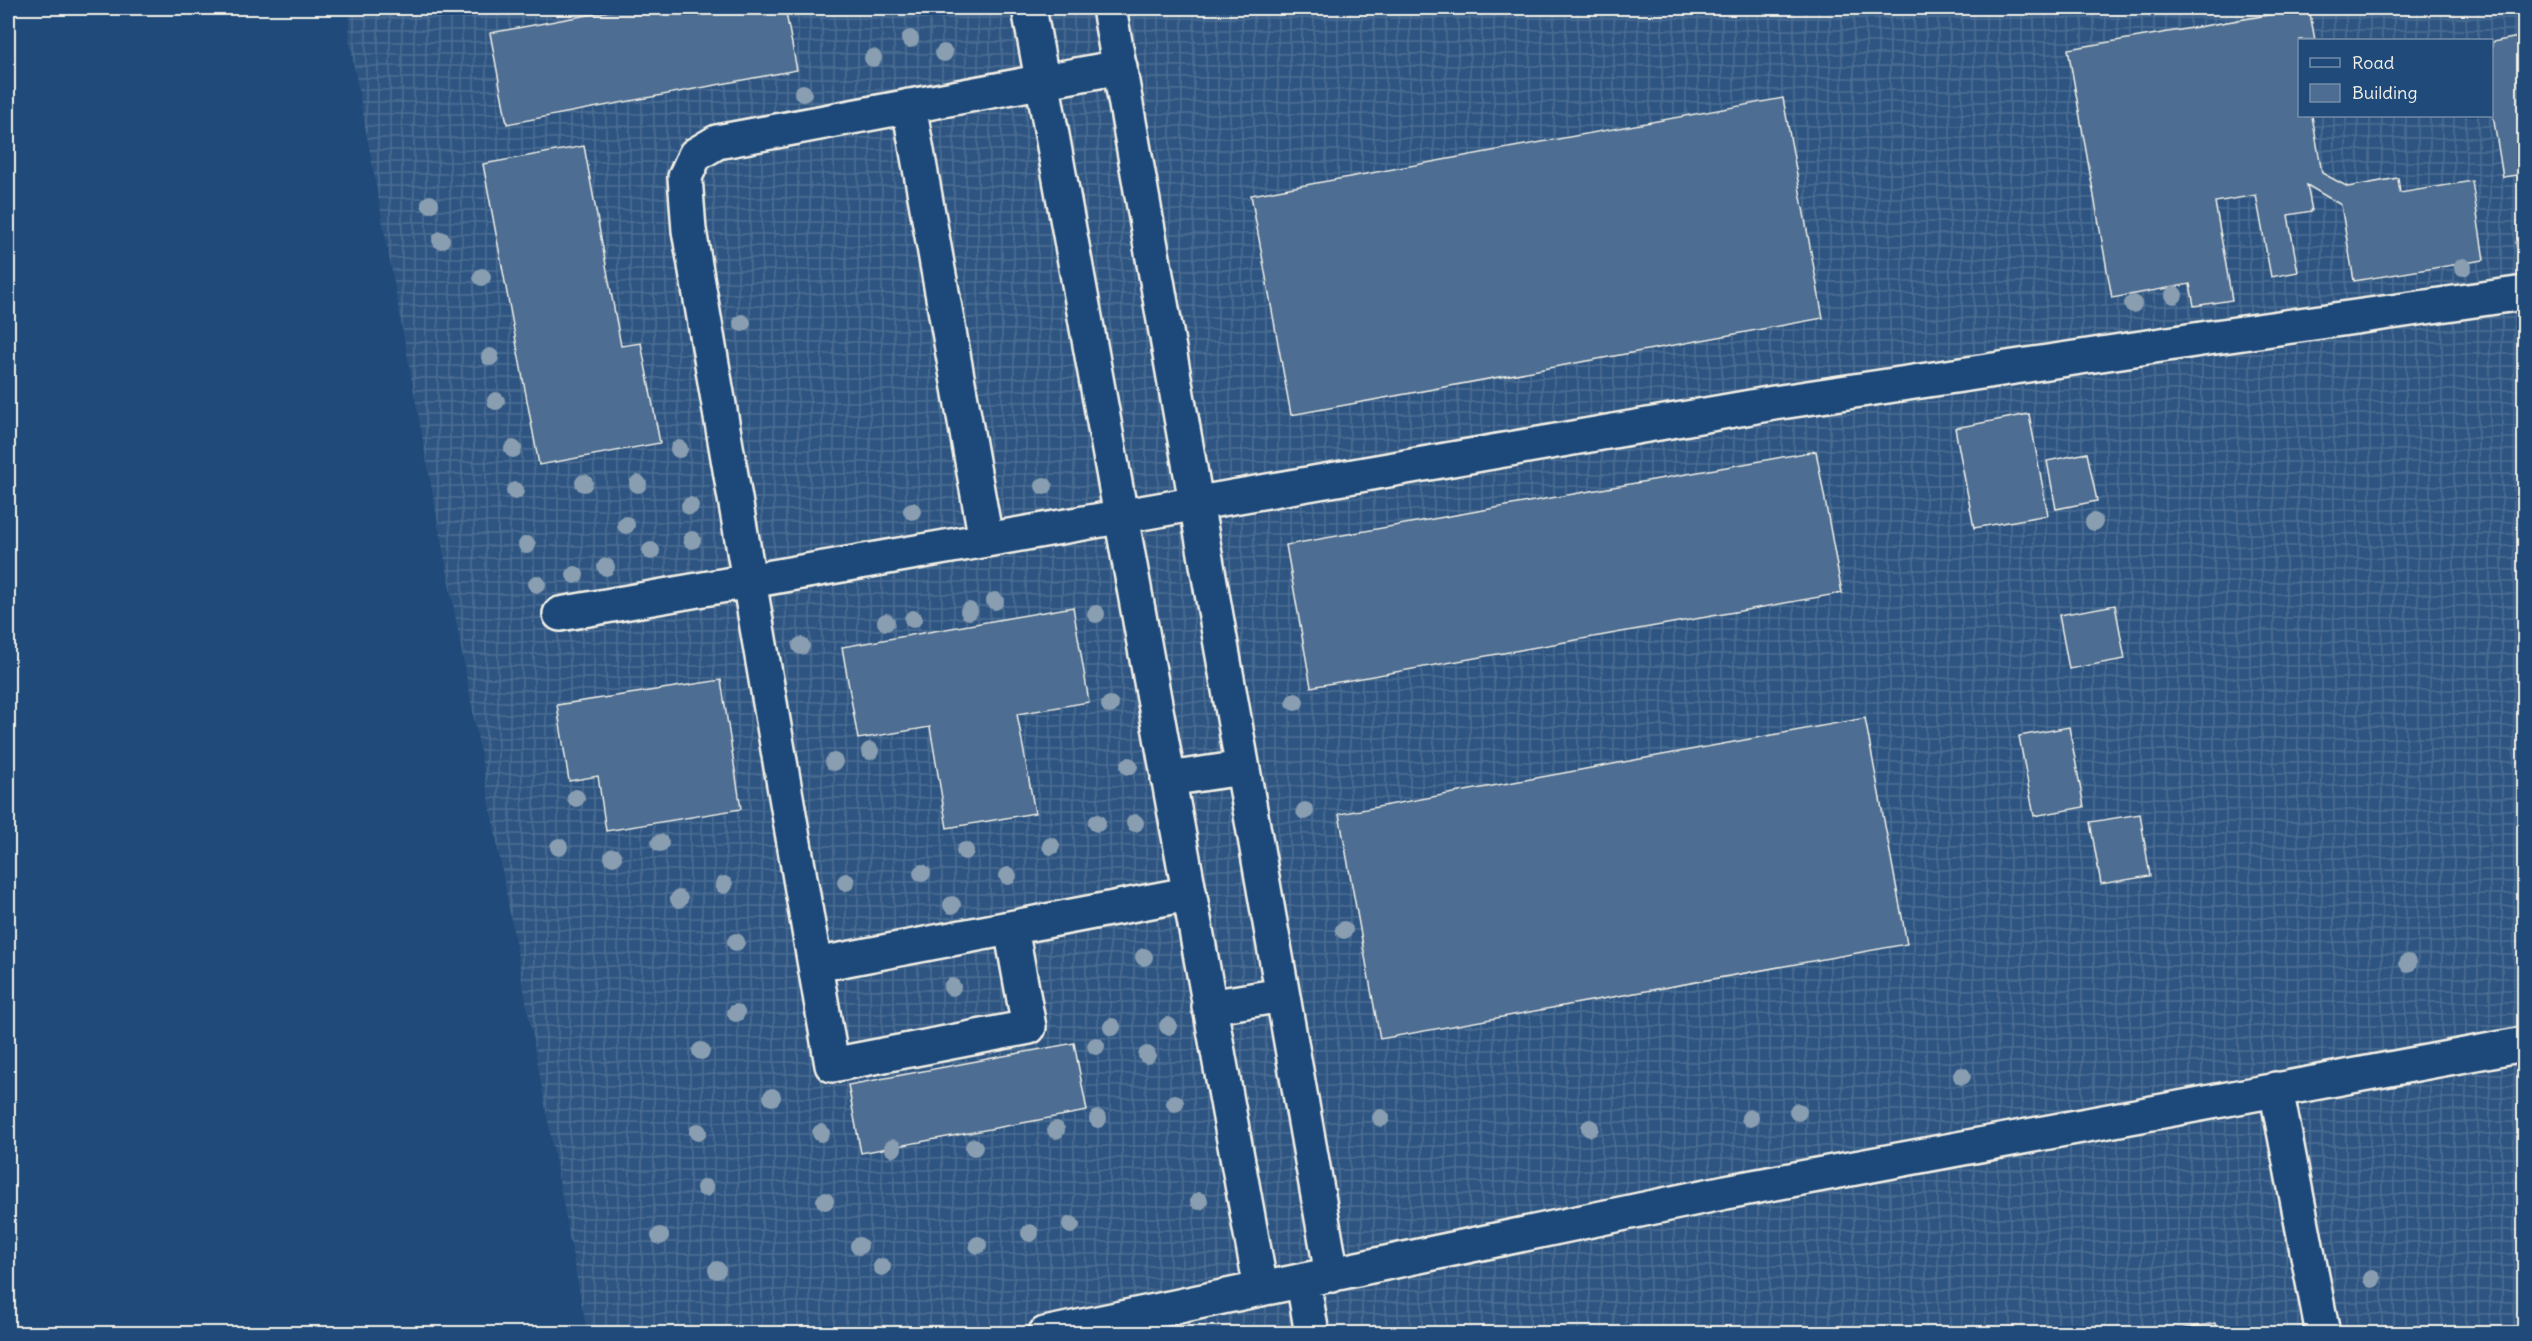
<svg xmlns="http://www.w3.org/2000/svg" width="2532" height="1341" viewBox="0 0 2532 1341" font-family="Delius,sans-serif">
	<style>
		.industrial { fill: url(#industrial-grid); fill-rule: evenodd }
		.building { fill: #4d6e92; stroke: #f4f1e8; stroke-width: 1.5 }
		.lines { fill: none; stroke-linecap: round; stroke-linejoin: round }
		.minor-casing { stroke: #f4f1e8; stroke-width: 38 }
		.minor { stroke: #1f4a7a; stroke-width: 33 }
		.tree { fill: #8a9eb1 }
	</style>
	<defs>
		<pattern id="industrial-grid" width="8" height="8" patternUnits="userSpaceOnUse" patternTransform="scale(1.5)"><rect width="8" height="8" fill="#2d5581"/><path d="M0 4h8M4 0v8" fill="none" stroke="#4c6e93"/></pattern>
	</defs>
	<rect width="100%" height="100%" fill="#1f4a7a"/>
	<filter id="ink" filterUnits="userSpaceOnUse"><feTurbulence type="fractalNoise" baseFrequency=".0167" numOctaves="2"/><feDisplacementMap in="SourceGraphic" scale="12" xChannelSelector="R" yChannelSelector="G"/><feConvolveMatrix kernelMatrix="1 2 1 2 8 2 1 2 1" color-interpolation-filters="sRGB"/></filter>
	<g filter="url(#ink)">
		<path class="industrial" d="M351,8H2524V1333H587L349,39ZM2300,40H2492V116H2300Z"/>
		<path class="building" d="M626,8H785L797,70L507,124L490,33Z
			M2309,8L2315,40H2300V116H2312L2322,173L2348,187L2398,178L2400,193L2472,181L2484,260L2354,281L2341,205L2307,185L2312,211L2288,215L2298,272L2271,277L2256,195L2215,202L2232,300L2194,306L2190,284L2112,298L2068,49Z
			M2524,36V174L2503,177L2492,109V42Z
			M1783,98L1823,318L1291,415L1251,195Z
			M584,146L621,346L641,343L660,443L539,465L483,164Z
			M2524,240V273L2523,274L2516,242Z
			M2029,414L2048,515L1974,528L1955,428Z
			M1816,451L1842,593L1311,687L1286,545Z
			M2087,453L2097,501L2056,509L2047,461Z
			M2115,605L2125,659L2069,669L2059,615Z
			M1073,607L1089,702L1017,714L1035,813L947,828L930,727L858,739L842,647Z
			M721,680L741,809L606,831L598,776L569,781L557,705Z
			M1865,718L1907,944L1380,1039L1339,814Z
			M2069,727L2084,807L2034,816L2019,736Z
			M2140,814L2150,876L2101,884L2090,822Z
			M1074,1043L1087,1111L861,1153L848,1085Z
			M2215,1323L2217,1334H2152Z"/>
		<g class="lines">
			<g class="minor-casing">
				<path id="minor" d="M1029,8L1261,1289
					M1109,8L1332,1275
					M909,106L986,540
					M560,614L1774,403L2208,338L2524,293
					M1168,779L1242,768
					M1011,928L1029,1027L832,1065L689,230L685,177L695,155L717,142L1120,67
					M815,965L1188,894
					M1209,1007L1282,995
					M2276,1089L2323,1334
					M1303,1281L1312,1334
					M1045,1334L1726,1192L2524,1044"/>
			</g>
			<use href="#minor" class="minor"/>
		</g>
		<g class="tree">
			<circle cx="910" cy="39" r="9"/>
			<circle cx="944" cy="53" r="9"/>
			<circle cx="873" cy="58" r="9"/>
			<circle cx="803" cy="93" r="9"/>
			<circle cx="430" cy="204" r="9"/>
			<circle cx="441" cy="240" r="9"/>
			<circle cx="2463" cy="267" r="9"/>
			<circle cx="482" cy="277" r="9"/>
			<circle cx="2174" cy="295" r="9"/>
			<circle cx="2133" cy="304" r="9"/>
			<circle cx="742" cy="323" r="9"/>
			<circle cx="490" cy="357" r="9"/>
			<circle cx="496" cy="401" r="9"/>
			<circle cx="513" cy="449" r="9"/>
			<circle cx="679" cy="449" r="9"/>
			<circle cx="584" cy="483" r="9"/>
			<circle cx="638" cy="484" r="9"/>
			<circle cx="1044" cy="486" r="9"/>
			<circle cx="515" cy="491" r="9"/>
			<circle cx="690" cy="506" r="9"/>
			<circle cx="912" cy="511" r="9"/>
			<circle cx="2094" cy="522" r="9"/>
			<circle cx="626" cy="525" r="9"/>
			<circle cx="692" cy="540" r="9"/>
			<circle cx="527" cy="545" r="9"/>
			<circle cx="651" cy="551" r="9"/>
			<circle cx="606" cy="567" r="9"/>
			<circle cx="575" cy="575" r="9"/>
			<circle cx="537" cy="584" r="9"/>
			<circle cx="995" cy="601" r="9"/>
			<circle cx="969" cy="611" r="9"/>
			<circle cx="1096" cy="614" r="9"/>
			<circle cx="913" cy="619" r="9"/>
			<circle cx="886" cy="622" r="9"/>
			<circle cx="801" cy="646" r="9"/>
			<circle cx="1295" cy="702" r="9"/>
			<circle cx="1110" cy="705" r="9"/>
			<circle cx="870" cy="751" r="9"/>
			<circle cx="834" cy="762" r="9"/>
			<circle cx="1129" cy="766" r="9"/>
			<circle cx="576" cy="798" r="9"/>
			<circle cx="1305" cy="811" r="9"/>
			<circle cx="1097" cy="823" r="9"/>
			<circle cx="1135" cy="823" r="9"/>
			<circle cx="660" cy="843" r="9"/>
			<circle cx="1051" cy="846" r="9"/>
			<circle cx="559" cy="847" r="9"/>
			<circle cx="965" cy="851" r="9"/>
			<circle cx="613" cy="857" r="9"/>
			<circle cx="922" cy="873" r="9"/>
			<circle cx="1008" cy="876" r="9"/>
			<circle cx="846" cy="882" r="9"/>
			<circle cx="724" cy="885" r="9"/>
			<circle cx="679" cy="899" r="9"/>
			<circle cx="952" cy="905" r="9"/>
			<circle cx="1344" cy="930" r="9"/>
			<circle cx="736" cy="942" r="9"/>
			<circle cx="1144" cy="957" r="9"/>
			<circle cx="2408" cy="963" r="9"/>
			<circle cx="952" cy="987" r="9"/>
			<circle cx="736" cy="1013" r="9"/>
			<circle cx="1168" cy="1026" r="9"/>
			<circle cx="1112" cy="1027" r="9"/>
			<circle cx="1096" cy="1046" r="9"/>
			<circle cx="701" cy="1051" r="9"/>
			<circle cx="1147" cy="1055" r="9"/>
			<circle cx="1962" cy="1076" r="9"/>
			<circle cx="772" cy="1097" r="9"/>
			<circle cx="1175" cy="1103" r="9"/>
			<circle cx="1798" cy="1112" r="9"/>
			<circle cx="1381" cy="1118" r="9"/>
			<circle cx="1750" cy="1118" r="9"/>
			<circle cx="1098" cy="1119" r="9"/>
			<circle cx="1590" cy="1128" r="9"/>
			<circle cx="1056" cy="1130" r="9"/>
			<circle cx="698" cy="1132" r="9"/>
			<circle cx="821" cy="1133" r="9"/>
			<circle cx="974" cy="1147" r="9"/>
			<circle cx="893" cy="1148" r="9"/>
			<circle cx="705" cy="1188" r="9"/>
			<circle cx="825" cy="1201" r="9"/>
			<circle cx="1199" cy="1201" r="9"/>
			<circle cx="1071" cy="1225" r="9"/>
			<circle cx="1030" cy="1233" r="9"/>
			<circle cx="660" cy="1236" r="9"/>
			<circle cx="978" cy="1245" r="9"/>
			<circle cx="859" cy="1246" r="9"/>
			<circle cx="882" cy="1267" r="9"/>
			<circle cx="717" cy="1270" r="9"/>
			<circle cx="2372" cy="1279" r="9"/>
		</g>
	</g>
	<rect width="2532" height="1341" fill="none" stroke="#1f4a7a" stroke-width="30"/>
	<rect x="15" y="15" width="2502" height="1311" fill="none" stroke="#f4f1e8" stroke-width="2" filter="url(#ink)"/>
	<rect x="2298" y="39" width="195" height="78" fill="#1f4a7a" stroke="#748da6" stroke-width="1.5"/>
	<rect x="2310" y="58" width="30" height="9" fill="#1f4a7a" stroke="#748da6" stroke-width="1.5"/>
	<text x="2352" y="69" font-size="18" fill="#f4f1e8">Road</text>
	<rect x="2310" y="84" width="30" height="18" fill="#4d6e92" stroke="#748da6" stroke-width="1.5"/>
	<text x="2352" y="99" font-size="18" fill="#f4f1e8">Building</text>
</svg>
